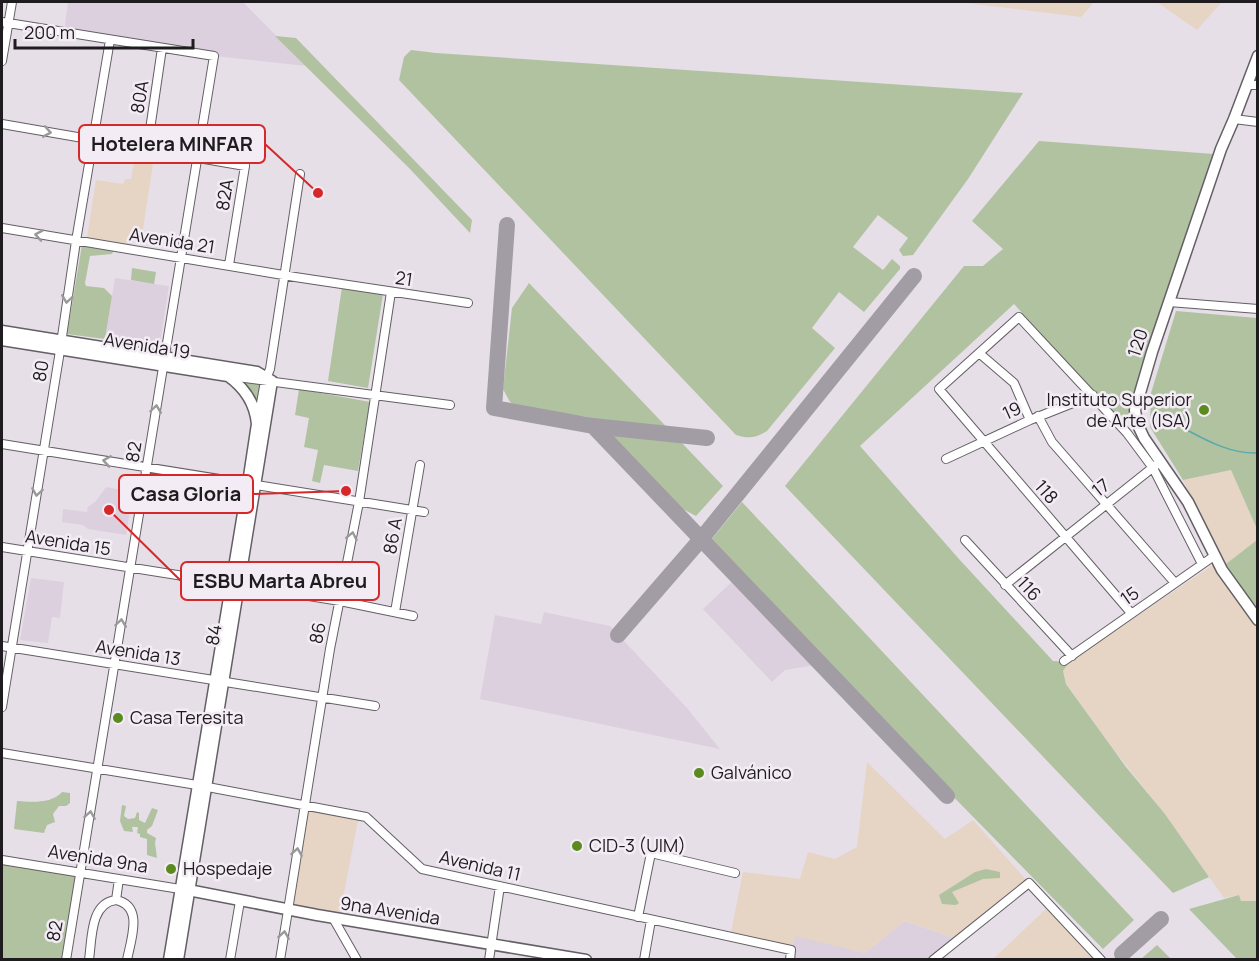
<svg xmlns="http://www.w3.org/2000/svg" width="1259" height="961" viewBox="0 0 1259 961" font-family="Manrope,sans-serif">
	<style>
		.built { fill: #dcd0df }
		.industrial { fill: #e6d5c4 }
		.green { fill: #b1c2a0 }
		.lines { fill: none; stroke-linecap: round; stroke-linejoin: round }
		.stream { stroke: #59aaab; stroke-width: 1.5 }
		.taxiway { stroke: #a29da4; stroke-width: 16 }
		.minor-casing { stroke: #645e65; stroke-width: 10 }
		.major-casing { stroke: #645e65; stroke-width: 13 }
		.minor { stroke: #fff; stroke-width: 8 }
		.major { stroke: #fff; stroke-width: 10 }
		.oneway { stroke: #9a999a }
		.poi-dot { fill: #5b8a1e; stroke: #f4ecf5; stroke-width: 2 }
		.labels { text-anchor: middle; stroke-width: 5; stroke-linejoin: round; paint-order: stroke }
		.street-label { font-size: 18px; fill: #1f1c1f; stroke: #f4ecf5 }
		.poi-label { font-size: 18px; fill: #1f1c1f; stroke: #f4ecf5; text-anchor: start }
		.leader { fill: none; stroke: #d62828; stroke-width: 2 }
		.callout-dot { fill: #d62828; stroke: #f4ecf5; stroke-width: 2 }
		.callout { fill: #f4ecf5; stroke: #d62828; stroke-width: 2 }
		.callout-label { font-size: 20px; text-anchor: middle; font-weight: bold; fill: #1f1c1f }
	</style>
	<rect width="100%" height="100%" fill="#e6dfe8"/>
	<path class="built" d="M68,2H243L306,66L214,56L64,33Z
		M115,278L169,286L159,349L105,339Z
		M106,487L133,492L126,535L88,529L83,525L62,522L63,509L87,512L88,507L96,501Z
		M737,577L821,664L785,670L772,682L703,609Z
		M31,578L64,582L60,618L52,617L48,643L20,640Z
		M544,612L610,626L687,708L720,749L480,699L495,615L541,624Z
		M904,921L958,939L931,959L790,960L795,935L865,953Z"/>
	<path class="industrial" d="M958,2H1094L1081,17Z
		M1157,2H1222L1197,30Z
		M136,153L154,157L143,229L135,228L131,246L87,238L96,180L123,184L125,179H131Z
		M1231,470L1257,529V540L1226,564L1183,480Z
		M1217,562L1257,620V901H1241L1239,895L1224,898L1165,814L1110,745L1066,683L1063,671L1069,662Z
		M867,762L945,839L973,820L1029,883L958,939L904,921L865,953L795,936L791,950L730,937L743,872L800,879L808,852L835,859L857,847Z
		M305,804L359,815L339,919L288,910Z
		M1048,907L1098,960H992Z"/>
	<path class="green" d="M275,36L296,38L472,220L470,233L410,169Z
		M411,50L436,53L1023,93L968,179L913,255L903,256L899,250L908,238L878,215L853,247L883,270L892,259L900,266V269L864,312L839,292L812,328L835,348L767,431C756,438 749,439 736,435L399,80L404,57Z
		M1039,141L1214,154L1125,425L1014,304L860,446L959,559L1053,661L1069,662L1063,671L1066,684L1126,767L1165,814L1209,877L1173,893L785,486L964,266H983L1003,249L972,221Z
		M82,245L114,250L112,254L90,256L85,283L86,286L104,288L112,296L105,339L67,334Z
		M132,268L156,272L154,284L131,280Z
		M529,283L723,486L696,516L679,507L588,417L517,407L510,402L503,389L512,308Z
		M342,287L383,294L368,388L328,381Z
		M1176,311L1257,318V529L1231,470L1183,480L1150,427L1151,393Z
		M265,381L257,421L236,382Z
		M299,389L370,402L358,471L324,465L320,483L312,481L318,450L304,447L309,418L295,415Z
		M742,502L1134,920L1103,949L875,717L711,540Z
		M1257,540V610L1247,598L1226,564Z
		M62,792L70,793V803L66,806H59L53,814L55,822L47,825L44,833L14,829L17,801C32,802 51,804 62,792Z
		M122,805L126,806L124,816L128,819L135,818L137,812L139,813V820L145,823L152,808L158,810L152,826L147,830V833L156,838L155,843L157,858L147,855V839L140,837V834L137,833L138,827H132L133,832L124,831L120,821Z
		M2,860L81,873L66,959H2Z
		M986,869L1000,872V878L983,879L952,892L959,903L956,905L942,904L939,895L975,872Z
		M1239,895L1241,901H1257V959H1237L1189,909Z
		M1157,945L1171,959H1141Z"/>
	<g class="lines">
		<path class="stream" d="M1153,416C1171,417 1173,422 1187,430C1209,442 1232,454 1258,453"/>
		<path class="taxiway" d="M507,225L494,408L593,426L707,438
			M593,426L947,796
			M618,635L702,538L914,276
			M1122,954L1161,919"/>
		<g class="minor-casing">
			<path id="minor" d="M2,22L214,56L66,960
				M2,61L12,2
				M1247,85H1258
				M1234,119L1258,122
				M2,124L245,166L229,265
				M147,150L162,48
				M2,228L295,277L468,303
				M1169,302L1258,309
				M979,353L1014,383L1030,420
				M229,376L450,405
				M1038,416L1052,442L1175,583
				M258,420L265,381L270,369L300,174
				M2,444L424,512
				M946,459L1030,420L1093,395
				M965,540L1072,656
				M2,547L340,601L413,616
				M1005,585L1156,465
				M395,612L420,465
				M1131,613L939,389L1019,317L1127,433L1153,468L1202,564
				M2,646L375,706
				M1064,661L1214,556
				M2,707L59,357L76,241L110,40
				M2,753L197,785L366,817L422,869L791,950L790,960
				M2,860L180,889
				M116,900C144,906 131,939 127,960
				M116,900L119,879
				M638,917L651,853L735,873
				M333,918L357,960
				M89,960C92,939 90,903 116,900
				M230,960L240,901
				M280,960L330,649L359,502L391,292
				M489,960L500,886
				M644,960L651,920
				M933,960L1029,883L1101,960"/>
		</g>
		<g class="major-casing">
			<path id="major" d="M1258,56L1234,119L1221,149L1152,352L1135,410L1137,423L1144,438L1188,502L1222,570L1258,620
				M2,331L257,372L272,381L178,960
				M2,340L228,376C245,388 255,403 257,424L248,483L169,960
				M183,889L317,915L586,960"/>
		</g>
		<use href="#minor" class="minor"/>
		<use href="#major" class="major"/>
	</g>
	<defs><path id="oneway-chevron" d="M-2-3.5L2.5 0L-2 3.5" fill="none" stroke-width="1.6" stroke-linecap="round" stroke-linejoin="round" transform="scale(1.5)"/></defs>
	<g class="oneway">
		<use href="#oneway-chevron" transform="translate(47 132) rotate(10)"/>
		<use href="#oneway-chevron" transform="translate(39 235) rotate(-170)"/>
		<use href="#oneway-chevron" transform="translate(67 299) rotate(98)"/>
		<use href="#oneway-chevron" transform="translate(156 409) rotate(-82)"/>
		<use href="#oneway-chevron" transform="translate(107 461) rotate(-171)"/>
		<use href="#oneway-chevron" transform="translate(37 492) rotate(99)"/>
		<use href="#oneway-chevron" transform="translate(352 536) rotate(-79)"/>
		<use href="#oneway-chevron" transform="translate(121 623) rotate(-82)"/>
		<use href="#oneway-chevron" transform="translate(90 815) rotate(-81)"/>
		<use href="#oneway-chevron" transform="translate(297 852) rotate(-81)"/>
		<use href="#oneway-chevron" transform="translate(284 935) rotate(-81)"/>
	</g>
	<g class="poi-dot">
		<circle cx="1204" cy="410" r="6"/>
		<circle cx="118" cy="718" r="6"/>
		<circle cx="699" cy="773" r="6"/>
		<circle cx="577" cy="846" r="6"/>
		<circle cx="171" cy="869" r="6"/>
	</g>
	<g class="labels">
		<g class="street-label">
			<text transform="translate(140 97) rotate(-81)" y="6">80A</text>
			<text transform="translate(225 195) rotate(-81)" y="6">82A</text>
			<text transform="translate(172 241) rotate(9)" y="6">Avenida 21</text>
			<text transform="translate(404 279) rotate(8)" y="6">21</text>
			<text transform="translate(1138 343) rotate(-72)" y="6">120</text>
			<text transform="translate(147 346) rotate(9)" y="6">Avenida 19</text>
			<text transform="translate(41 371) rotate(-81)" y="6">80</text>
			<text transform="translate(1012 411) rotate(-24)" y="6">19</text>
			<text transform="translate(134 452) rotate(-81)" y="6">82</text>
			<text transform="translate(1101 488) rotate(-38)" y="6">17</text>
			<text transform="translate(1046 492) rotate(49)" y="6">118</text>
			<text transform="translate(393 536) rotate(-80)" y="6">86 A</text>
			<text transform="translate(68 543) rotate(9)" y="6">Avenida 15</text>
			<text transform="translate(1029 589) rotate(47)" y="6">116</text>
			<text transform="translate(1130 596) rotate(-35)" y="6">15</text>
			<text transform="translate(318 633) rotate(-79)" y="6">86</text>
			<text transform="translate(214 635) rotate(-81)" y="6">84</text>
			<text transform="translate(138 653) rotate(9)" y="6">Avenida 13</text>
			<text transform="translate(98 859) rotate(9)" y="6">Avenida 9na</text>
			<text transform="translate(480 866) rotate(13)" y="6">Avenida 11</text>
			<text transform="translate(390 911) rotate(9)" y="6">9na Avenida</text>
			<text transform="translate(55 931) rotate(-80)" y="6">82</text>
		</g>
		<g class="poi-label">
			<text x="1192" y="406" text-anchor="end">Instituto Superior<tspan x="1192" dy="21">de Arte (ISA)</tspan></text>
			<text x="130" y="724">Casa Teresita</text>
			<text x="711" y="779">Galvánico</text>
			<text x="589" y="852">CID-3 (UIM)</text>
			<text x="183" y="875">Hospedaje</text>
		</g>
	</g>
	<path class="leader" d="M318 193L265 144M346 491L253 494M109 510L181 581"/>
	<g class="callout-dot">
		<circle cx="318" cy="193" r="6"/>
		<circle cx="346" cy="491" r="6"/>
		<circle cx="109" cy="510" r="6"/>
	</g>
	<g class="callout">
		<rect x="79" y="125" width="186" height="38" rx="6"/>
		<rect x="119" y="475" width="134" height="38" rx="6"/>
		<rect x="181" y="562" width="198" height="38" rx="6"/>
	</g>
	<g class="callout-label">
		<text x="172" y="151">Hotelera MINFAR</text>
		<text x="186" y="501">Casa Gloria</text>
		<text x="280" y="588">ESBU Marta Abreu</text>
	</g>
	<rect width="1259" height="961" fill="none" stroke="#1f1c1f" stroke-width="6"/>
	<path d="M15 39v9h178v-9" fill="none" stroke="#1f1c1f" stroke-width="3"/>
	<text x="24" y="39" font-size="18" fill="#1f1c1f" stroke="#f4ecf5" stroke-width="4.5" paint-order="stroke">200 m</text>
</svg>
